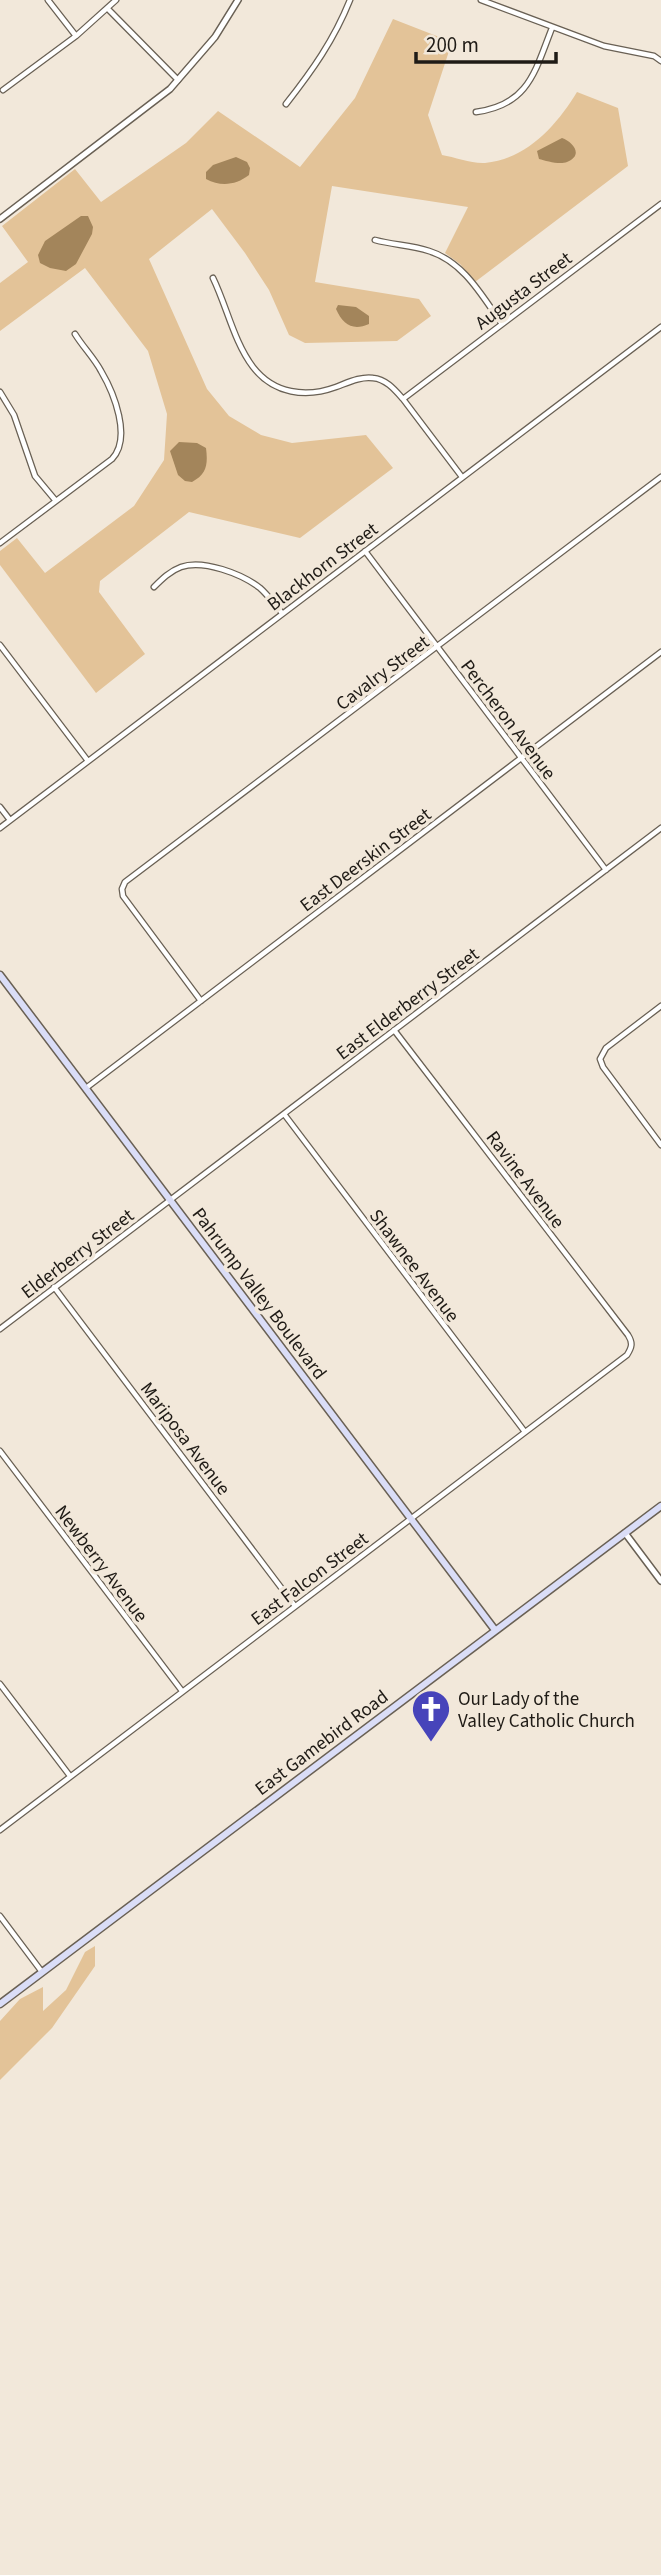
<svg xmlns="http://www.w3.org/2000/svg" width="661" height="2575" viewBox="0 0 661 2575" font-family="'Source Sans 3',sans-serif">
	<style>
		.green { fill: #e3c398 }
		.water { fill: #a3855b }
		.lines { fill: none; stroke-linecap: round; stroke-linejoin: round }
		.minor-casing { stroke: #696054; stroke-width: 7 }
		.tertiary-casing { stroke: #696054; stroke-width: 8 }
		.secondary-casing { stroke: #696054; stroke-width: 9 }
		.minor { stroke: #fff; stroke-width: 4.5 }
		.tertiary { stroke: #fff; stroke-width: 5 }
		.secondary { stroke: #daddf7; stroke-width: 6 }
		.labels { text-anchor: middle; stroke-width: 7; stroke-linejoin: round; paint-order: stroke }
		.street-label { font-size: 19px; fill: #1f1b16; stroke: #f2e8da }
		.poi-label { font-size: 19px; fill: #1f1b16; stroke: #f2e8da; text-anchor: start }
	</style>
	<rect width="100%" height="100%" fill="#f2e8da"/>
	<path class="green" d="M393,19L452,42L428,115L442,155C455,157 472,164 485,163C527,159 557,125 577,92L618,108L628,166L475,282L460,264L445,253L468,207L332,186L315,282L419,299L431,316L397,341L305,343L289,335L269,290L245,253L212,209L149,259L207,389L229,416L261,435L292,443L366,435L393,468L300,538L189,512L100,581L99,592L145,654L96,693L0,565V551L17,538L45,573L134,506L164,460L167,414L148,351L85,268L0,331V283L28,262L2,226L75,169L101,202L186,143L218,111L300,167L355,98Z
		M95,1946V1966L52,2028L0,2080V2021L20,1999L43,1987V2011L66,1990L85,1952Z"/>
	<path class="water" d="M562,138C573,142 584,155 567,162C560,165 546,161 539,159L537,151Z
		M236,157L247,162L250,168L249,175C236,185 221,187 206,179V172L213,165Z
		M81,216H88L93,227L92,234L76,264L66,271L50,268L40,263L38,255L45,241Z
		M338,305L356,307L369,316V324C353,331 343,325 336,309Z
		M179,442L197,443L206,448C208,464 207,474 192,482L185,481L178,475L170,451Z"/>
	<g class="lines">
		<g class="minor-casing">
			<path id="minor" d="M48,0L76,36
				M481,0L604,46L654,56L661,61
				M108,9L178,80
				M3,90L76,36L116,0
				M286,104C312,71 334,40 350,0
				M476,112C529,105 535,71 552,28
				M375,240C393,245 411,245 429,251C464,262 482,296 502,324
				M213,278C227,307 234,342 253,367C274,394 306,398 336,387C347,383 361,376 373,378C386,379 395,390 403,399L462,477
				M0,392L14,415L35,476L56,501
				M403,399L661,204
				M0,543L112,459C132,438 114,393 101,371C94,358 83,347 75,334
				M365,551L606,870
				M154,587C162,579 170,571 181,567C203,559 242,574 260,588C268,595 275,605 282,613
				M0,645L88,761
				M0,807L10,820
				M0,828L661,327
				M201,1001L123,896L122,889L125,882L661,477
				M661,1006L606,1048L600,1059L603,1067L661,1145
				M86,1088L661,652
				M284,1114L525,1432
				M54,1287L295,1606
				M0,1329L661,828
				M0,1451L182,1691
				M0,1684L70,1776
				M0,1830L627,1355C632,1347 633,1343 628,1335L394,1030
				M0,1916L42,1972"/>
		</g>
		<g class="tertiary-casing">
			<path id="tertiary" d="M0,219L170,89L215,37L238,0
				M625,1533L661,1581"/>
		</g>
		<g class="secondary-casing">
			<path id="secondary" d="M0,975L495,1630
				M0,2004L661,1506"/>
		</g>
		<use href="#minor" class="minor"/>
		<use href="#tertiary" class="tertiary"/>
		<use href="#secondary" class="secondary"/>
	</g>
	<defs>
		<g id="church-pin" transform="scale(2.0125)"><path d="M0 17L-7.5 6A9.5 9.5 0 1 1 7.5 6Z" fill="#4744ba" stroke="#f2e8da"/><path d="M-1.2-6h2.4v3.5h3.3v2.4h-3.3V6h-2.4V-.1h-3.3v-2.4h3.3Z" fill="#fff"/></g>
	</defs>
	<g fill-rule="evenodd">
		<use href="#church-pin" x="431" y="1709"/>
	</g>
	<g class="labels">
		<g class="street-label">
			<text transform="translate(523 290) rotate(-37)" y="7">Augusta Street</text>
			<text transform="translate(322 566) rotate(-37)" y="7">Blackhorn Street</text>
			<text transform="translate(382 672) rotate(-37)" y="7">Cavalry Street</text>
			<text transform="translate(509 719) rotate(53)" y="7">Percheron Avenue</text>
			<text transform="translate(365 859) rotate(-37)" y="7">East Deerskin Street</text>
			<text transform="translate(407 1003) rotate(-37)" y="7">East Elderberry Street</text>
			<text transform="translate(526 1179) rotate(53)" y="7">Ravine Avenue</text>
			<text transform="translate(77 1253) rotate(-37)" y="7">Elderberry Street</text>
			<text transform="translate(415 1265) rotate(53)" y="7">Shawnee Avenue</text>
			<text transform="translate(260 1293) rotate(53)" y="7">Pahrump Valley Boulevard</text>
			<text transform="translate(186 1438) rotate(53)" y="7">Mariposa Avenue</text>
			<text transform="translate(102 1563) rotate(53)" y="7">Newberry Avenue</text>
			<text transform="translate(309 1578) rotate(-37)" y="7">East Falcon Street</text>
			<text transform="translate(321 1742) rotate(-37)" y="7">East Gamebird Road</text>
		</g>
		<g class="poi-label">
			<text x="458" y="1705">Our Lady of the<tspan x="458" dy="22">Valley Catholic Church</tspan></text>
		</g>
	</g>
	<path d="M416 52v10h140v-10" fill="none" stroke="#1f1b16" stroke-width="3.5"/>
	<text x="426" y="52" font-size="21" fill="#1f1b16" stroke="#f2e8da" stroke-width="5" paint-order="stroke">200 m</text>
</svg>
